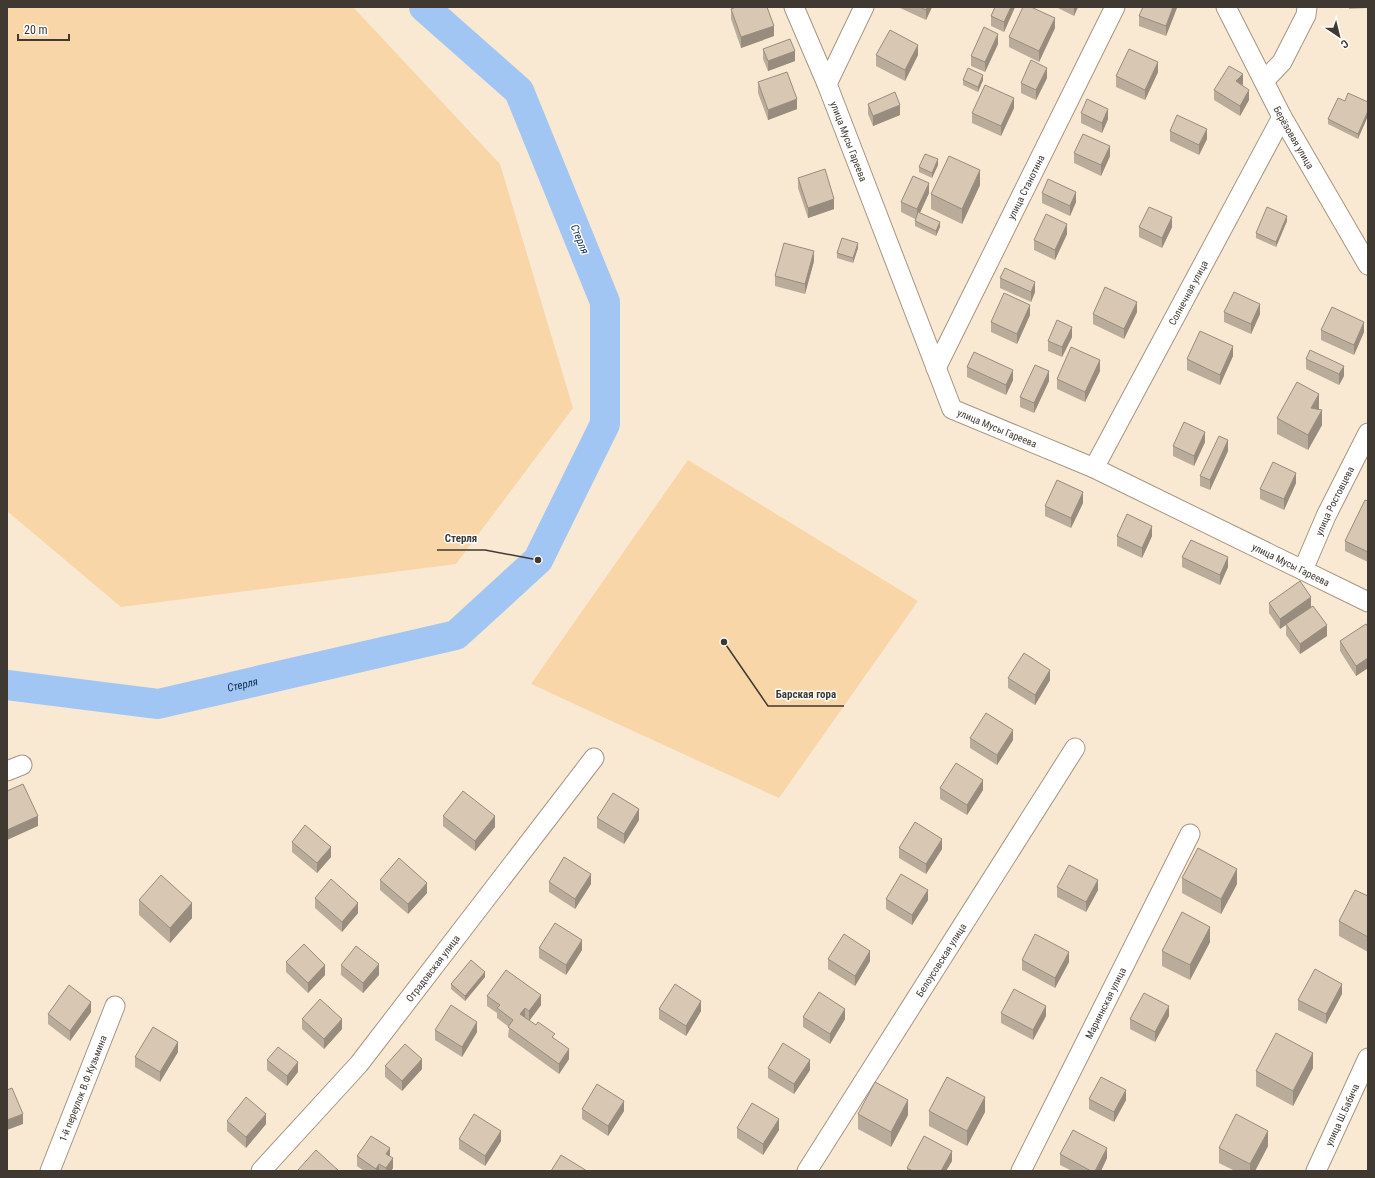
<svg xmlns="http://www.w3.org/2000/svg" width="1375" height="1178" viewBox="0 0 1375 1178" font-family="'Roboto Condensed',sans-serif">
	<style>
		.green { fill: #f9d6a7 }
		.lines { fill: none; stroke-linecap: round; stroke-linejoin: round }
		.river { stroke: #a2c6f4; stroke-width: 30 }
		.street-casing { stroke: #a59681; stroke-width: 21 }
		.street { stroke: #fff; stroke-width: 19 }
		.wall { fill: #baac9a }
		.shaded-wall { fill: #978c7d }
		.building { fill: #d8c8b3; stroke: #978c7d }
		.labels { text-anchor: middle; stroke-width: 3; stroke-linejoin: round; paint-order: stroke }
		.street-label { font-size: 10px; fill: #403931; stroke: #fff }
		.water-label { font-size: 11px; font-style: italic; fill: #0b294d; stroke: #fff }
		.leader { fill: none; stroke: #403931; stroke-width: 1.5 }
		.callout-dot { fill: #403931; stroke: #fff; stroke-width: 1.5 }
		.callout-label { font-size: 11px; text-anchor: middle; font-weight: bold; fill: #403931; stroke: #fff; stroke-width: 3; stroke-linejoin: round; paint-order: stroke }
	</style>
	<rect width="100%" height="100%" fill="#f9e8d2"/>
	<path class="green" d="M7,7H353L500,164L573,408L456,564L121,607L7,511Z
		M688,460L918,601L779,798L531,684Z"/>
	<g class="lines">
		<path class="river" id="s1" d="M7,685L158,704L456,635L538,560L605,424V302L519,91L424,7"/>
		<g class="street-casing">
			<g id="street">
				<path id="s2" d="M794,7L827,84L952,409L1094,468L1368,602"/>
				<path id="s3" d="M1226,7L1282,117L1368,265"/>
				<path d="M1264,81L1282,62L1306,15L1307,7"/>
				<path d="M827,84L864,7"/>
				<path id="s4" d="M936,368L1115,7"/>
				<path id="s5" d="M1094,468L1282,117"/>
				<path id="s6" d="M1303,570L1326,516L1368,433"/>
				<path d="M7,771L22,765"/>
				<path id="s7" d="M50,1171L115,1006"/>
				<path id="s8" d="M261,1171L359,1064L594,758"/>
				<path id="s9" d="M807,1171L1075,748"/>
				<path id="s10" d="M1021,1171L1190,834"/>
				<path id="s11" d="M1316,1171L1368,1058"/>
			</g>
		</g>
		<use href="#street" class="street"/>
	</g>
	<path class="wall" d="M898,7H932L926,20Z
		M995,7H1015L1004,32L991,26V16Z
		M1056,7H1078L1074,16Z
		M1177,7L1166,36L1139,26V16Z
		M1349,7H1368V8L1349,9Z
		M731,9L774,36L741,48L731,19Z
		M1055,28L1039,62L1009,47V37Z
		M998,44L985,72L971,66V56Z
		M763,49L795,61L768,71L763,59Z
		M876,55H918L905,81L876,66Z
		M1158,72L1145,100L1116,87V76Z
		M1047,78L1036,100L1021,93V83Z
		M963,80H983L978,92L963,85Z
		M758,82L797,109L768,120L758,93Z
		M1243,84L1242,85L1249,100L1240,116L1214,100V90Z
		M1345,101L1368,102L1358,139L1328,124V119Z
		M868,104L900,115L873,126L868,114Z
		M1014,108L1001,136L972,123V113Z
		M1081,113L1108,119L1102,133L1081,123Z
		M1170,131L1207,139L1199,155L1170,141Z
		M1074,153L1110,156L1101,176L1074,163Z
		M938,165L932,178L919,172V167Z
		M798,178L834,209L808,218L798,188Z
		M980,185L962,224L931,209V194Z
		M929,193L920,213L940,227L936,236L915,226V219L901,212V202Z
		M1042,193L1076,202L1070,216L1042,203Z
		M1287,221L1276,247L1256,238V233Z
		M1139,227H1172L1162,248L1139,237Z
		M1067,234L1055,260L1034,250V240Z
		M858,248L853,263L837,258V253Z
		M814,261L805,294L775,286V276Z
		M1000,278L1035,292L1031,302L1000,288Z
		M1137,312L1124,339L1093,324V314Z
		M1224,312L1260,314L1251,334L1224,322Z
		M1030,315L1017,344L991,332V322Z
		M1321,330L1364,332L1354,355L1321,340Z
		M1072,337L1062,357L1048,351V341Z
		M1233,356L1220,385L1187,370V359Z
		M1306,359L1344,376L1339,385L1306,369Z
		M967,367L1013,380L1006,395L967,377Z
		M1100,371L1085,402L1057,389V379Z
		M1049,381L1034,413L1020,407V397Z
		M1319,409L1322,425L1308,450L1277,434V418Z
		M1205,442L1194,466L1173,456V446Z
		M1228,451L1210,490L1200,486V476Z
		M1296,483L1284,510L1260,499V489Z
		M1368,501V562L1345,551V541Z
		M1083,503L1071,528L1045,516V506Z
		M1117,536H1152L1142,558L1117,546Z
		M1182,557L1228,567L1220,585L1182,567Z
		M1269,603L1311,606L1327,636L1300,654L1286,635V625L1280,629L1269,613Z
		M1368,627V668L1356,676L1340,651V641Z
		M1008,678L1050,680L1035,705L1008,688Z
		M970,738L1013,740L997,765L970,748Z
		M940,788L983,790L967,815L940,799Z
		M443,816L495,827L475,851L443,826Z
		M597,818L639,820L624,844L597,828Z
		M292,842L331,857L317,873L292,852Z
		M899,848L942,849L926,874L899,858Z
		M1182,878L1237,884L1221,914L1182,893Z
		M380,880L427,893L408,914L380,890Z
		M549,882L591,884L575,909L549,892Z
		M1057,887L1098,890L1086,912L1057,897Z
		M1368,896V952L1339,936V921Z
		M315,898L358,913L342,932L315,908Z
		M886,899L928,900L912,925L886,909Z
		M139,900L192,918L170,943L139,915Z
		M1210,942L1190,980L1162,966V951Z
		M539,948L582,950L566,975L539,958Z
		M828,959L870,961L855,986L828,969Z
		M1022,960L1069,962L1055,988L1022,970Z
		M286,962L325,975L308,993L286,972Z
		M341,965L379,975L363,993L341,975Z
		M485,977L465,1001L451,989V984Z
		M1342,994L1326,1024L1298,1010V1000Z
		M487,996L541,1005L529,1021L555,1039L569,1059L559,1074L508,1037L509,1027L497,1018V1013L487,1006Z
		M659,1009L701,1011L686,1036L659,1019Z
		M91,1012L70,1041L48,1024V1014Z
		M1001,1013L1046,1016L1033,1040L1001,1023Z
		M1169,1016L1155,1042L1130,1029V1019Z
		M803,1017L845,1019L830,1044L803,1027Z
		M302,1019L342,1029L324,1049L302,1029Z
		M435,1030L477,1032L462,1057L435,1040Z
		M178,1052L160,1082L135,1067V1057Z
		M267,1060L298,1072L287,1086L267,1070Z
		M385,1066L422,1069L402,1091L385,1077Z
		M768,1068L810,1070L794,1094L768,1078Z
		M1313,1068L1293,1106L1256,1086V1071Z
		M1089,1099L1126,1100L1114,1122L1089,1109Z
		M582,1109L624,1111L608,1136L582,1119Z
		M929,1111L985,1112L967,1146L929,1126Z
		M858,1114L908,1115L891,1147L858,1129Z
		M1368,1119V1132H1367V1121Z
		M227,1121L266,1124L246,1148L227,1131Z
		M737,1128L779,1130L763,1155L737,1138Z
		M459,1139L501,1141L485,1166L459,1149Z
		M1268,1146L1255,1171H1235L1219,1163V1148Z
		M1060,1154L1107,1158L1101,1171H1072L1060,1165Z
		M357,1156H390L393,1168L391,1171H364L357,1166Z
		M952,1161L946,1171H907V1168Z"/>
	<path class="shaded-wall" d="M927,7H932L926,20V10Z
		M1011,7H1015L1004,32V22Z
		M1074,7H1078L1074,16Z
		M1173,7H1177V8L1166,36V26Z
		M1055,18V28L1039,62V51Z
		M774,26V36L741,48V37Z
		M998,34V44L985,72V62Z
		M918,45V55L905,81V70Z
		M795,51V61L768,71V61Z
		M1158,62V72L1145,100V90Z
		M1047,68V78L1036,100V90Z
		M1243,74V84L1236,92V81Z
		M983,75V80L978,92V87Z
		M1249,90V100L1240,116V106Z
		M1014,98V108L1001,136V126Z
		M797,99V109L768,120V110Z
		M900,105V115L873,126V116Z
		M1108,109V119L1102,133V123Z
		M1368,111V116L1358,139V134Z
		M1207,129V139L1199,155V145Z
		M1110,146V156L1101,176V165Z
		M938,159V165L932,178V173Z
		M980,170V185L962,224V209Z
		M929,183V193L917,219V209Z
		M1076,192V202L1070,216V206Z
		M834,199V209L808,218V208Z
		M1287,216V221L1276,247V242Z
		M1172,217V227L1162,248V238Z
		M940,222V227L936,236V231Z
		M1067,224V234L1055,260V250Z
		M858,243V248L853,263V258Z
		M814,251V261L805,294V284Z
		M1035,282V292L1031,302V292Z
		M1137,302V312L1124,339V329Z
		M1260,304V314L1251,334V324Z
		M1030,305V315L1017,344V334Z
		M1364,322V332L1354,355V345Z
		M1072,327V337L1062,357V347Z
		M1233,346V356L1220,385V375Z
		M1100,360V371L1085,402V392Z
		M1344,366V376L1339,385V374Z
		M1013,370V380L1006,395V385Z
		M1049,371V381L1034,413V403Z
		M1319,394V409L1311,423V408Z
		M1322,410V425L1308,450V435Z
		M1205,432V442L1194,466V456Z
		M1228,440V451L1210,490V480Z
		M1296,473V483L1284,510V499Z
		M1083,492V503L1071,528V518Z
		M1152,526V536L1142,558V548Z
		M1228,557V567L1220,585V575Z
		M1311,597V607L1280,629V619Z
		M1327,625V636L1300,654V644Z
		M1368,658V668L1356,676V666Z
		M1050,670V680L1035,705V695Z
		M1013,730V740L997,765V755Z
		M983,780V790L967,815V805Z
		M639,809V820L624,844V834Z
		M38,816V826L7,840V830Z
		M495,816V827L475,851V841Z
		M942,839V849L926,874V864Z
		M331,847V857L317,873V863Z
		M1237,869V884L1221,914V899Z
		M591,874V884L575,909V899Z
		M1098,880V890L1086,912V902Z
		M427,883V893L408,914V904Z
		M928,890V900L912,925V915Z
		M192,903V918L170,943V928Z
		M358,903V913L342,932V922Z
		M1210,927V942L1190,980V965Z
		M582,940V950L566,975V965Z
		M870,951V961L855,986V976Z
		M1069,952V962L1055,988V978Z
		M379,964V975L363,993V983Z
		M325,965V975L308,993V983Z
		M485,972V977L465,1001V996Z
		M1342,984V994L1326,1024V1014Z
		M541,995V1005L529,1021V1011Z
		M701,1001V1011L686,1036V1026Z
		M91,1002V1012L70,1041V1031Z
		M1046,1006V1016L1033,1040V1030Z
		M1169,1006V1016L1155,1042V1032Z
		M525,1008V1018L520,1014Z
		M845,1009V1019L830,1044V1034Z
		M342,1019V1029L324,1049V1039Z
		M477,1022V1032L462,1057V1047Z
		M178,1042V1052L160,1082V1072Z
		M569,1049V1059L559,1074V1064Z
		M1313,1053V1068L1293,1106V1091Z
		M422,1059V1069L402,1091V1081Z
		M810,1060V1070L794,1094V1084Z
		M298,1062V1072L287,1086V1076Z
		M1126,1090V1100L1114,1122V1112Z
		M985,1097V1112L967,1146V1131Z
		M908,1100V1115L891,1147V1132Z
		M624,1101V1111L608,1136V1126Z
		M23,1114V1124L7,1130V1120Z
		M266,1114V1124L246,1148V1137Z
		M779,1119V1130L763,1155V1144Z
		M501,1131V1141L485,1166V1156Z
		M1268,1131V1146L1255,1171H1250V1164Z
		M390,1148V1159L386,1154Z
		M1107,1148V1158L1101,1171H1095Z
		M952,1151V1161L946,1171H941Z
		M393,1158V1168L391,1171H386V1168Z
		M379,1164V1171H376V1169Z"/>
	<path class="building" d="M736,7H767L774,26L741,37L731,9Z
		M920,7H927L926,10Z
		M995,7H1011L1004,22L991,16Z
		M1023,7H1031L1055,18L1039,51L1009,37Z
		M1143,7H1173L1166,26L1139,16Z
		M984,27L998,34L985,62L971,56Z
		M890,30L918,45L905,70L876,55Z
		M790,39L795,51L768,61L763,49Z
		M1129,49L1158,62L1145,90L1116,76Z
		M1031,60L1047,68L1036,90L1021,83Z
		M1229,66L1243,74L1236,81L1249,90L1240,106L1214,90Z
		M968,68L983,75L978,87L963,80Z
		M787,72L797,99L768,110L758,82Z
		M985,85L1014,98L1001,126L972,113Z
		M895,92L900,105L873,116L868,104Z
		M1348,93L1368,102V111L1358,134L1328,119L1338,98L1345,101Z
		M1087,99L1108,109L1102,123L1081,113Z
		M1177,115L1207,129L1199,145L1170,131Z
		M1083,134L1110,146L1101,165L1074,153Z
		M925,154L938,159L932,173L919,167Z
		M949,156L980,170L962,209L931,194Z
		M825,169L834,199L808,208L798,178Z
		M913,176L929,183L917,209L901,202Z
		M1048,179L1076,192L1070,206L1042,193Z
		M1149,207L1172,217L1162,238L1139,227Z
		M1267,207L1287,216L1276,242L1256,233Z
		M918,212L940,222L936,231L915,221Z
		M1046,214L1067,224L1055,250L1034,240Z
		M842,238L858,243L853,258L837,253Z
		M784,243L814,251L805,284L775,276Z
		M1005,268L1035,282L1031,292L1000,278Z
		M1105,287L1137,302L1124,329L1093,314Z
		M1234,292L1260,304L1251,324L1224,312Z
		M1004,293L1030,305L1017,334L991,322Z
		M1332,307L1364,322L1354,345L1321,330Z
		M1057,320L1072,327L1062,347L1048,341Z
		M1200,331L1233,346L1220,375L1187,359Z
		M1071,347L1100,360L1085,392L1057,379Z
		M1310,350L1344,366L1339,374L1306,359Z
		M974,352L1013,370L1006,385L967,367Z
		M1035,365L1049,371L1034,403L1020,397Z
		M1297,382L1319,394L1311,408L1322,410L1308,435L1277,418Z
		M1184,422L1205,432L1194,456L1173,446Z
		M1219,436L1228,440L1210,480L1200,476Z
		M1273,462L1296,473L1284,499L1260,489Z
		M1057,480L1083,492L1071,518L1045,506Z
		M1365,500L1368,501V552L1345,541Z
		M1127,514L1152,526L1142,548L1117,536Z
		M1191,540L1228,557L1220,575L1182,557Z
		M1300,581L1311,597L1280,619L1269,603Z
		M1313,606L1327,625L1300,644L1286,624Z
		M1366,624L1368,627V658L1356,666L1340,641Z
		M1024,653L1050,670L1035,695L1008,678Z
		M986,713L1013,730L997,755L970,738Z
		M956,763L983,780L967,805L940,788Z
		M23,784L38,816L7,830V791Z
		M463,791L495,816L475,841L443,816Z
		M613,793L639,809L624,834L597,818Z
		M915,822L942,839L926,864L899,848Z
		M305,825L331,847L317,863L292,842Z
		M1198,848L1237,869L1221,899L1182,878Z
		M564,857L591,874L575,899L549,882Z
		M399,858L427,883L408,904L380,880Z
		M1069,865L1098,880L1086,902L1057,887Z
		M901,874L928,890L912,915L886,899Z
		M161,875L192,903L170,928L139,900Z
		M331,879L358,903L342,922L315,898Z
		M1355,890L1368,896V937L1339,921Z
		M1182,912L1210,927L1190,965L1162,951Z
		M555,923L582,940L566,965L539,948Z
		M844,934L870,951L855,976L828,959Z
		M1035,934L1069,952L1055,978L1022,960Z
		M304,944L325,965L308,983L286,962Z
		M356,946L379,964L363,983L341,965Z
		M471,960L485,972L465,996L451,984Z
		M1315,969L1342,984L1326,1014L1298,1000Z
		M506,970L541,995L529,1011L525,1008L520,1014L536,1025L538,1022L555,1034L552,1037L569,1049L559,1064L508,1027L513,1020L497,1008L500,1005L487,996Z
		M675,984L701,1001L686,1026L659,1009Z
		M69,985L91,1002L70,1031L48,1014Z
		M1014,989L1046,1006L1033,1030L1001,1013Z
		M819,992L845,1009L830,1034L803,1017Z
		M1144,993L1169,1006L1155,1032L1130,1019Z
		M320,999L342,1019L324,1039L302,1019Z
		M451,1005L477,1022L462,1047L435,1030Z
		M153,1027L178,1042L160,1072L135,1057Z
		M1276,1033L1313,1053L1293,1091L1256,1071Z
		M783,1043L810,1060L794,1084L768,1068Z
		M405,1044L422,1059L402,1081L385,1066Z
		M278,1047L298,1062L287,1076L267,1060Z
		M947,1077L985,1097L967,1131L929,1111Z
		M1101,1077L1126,1090L1114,1112L1089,1099Z
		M875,1082L908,1100L891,1132L858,1114Z
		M597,1084L624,1101L608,1126L582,1109Z
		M12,1088L23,1114L7,1120V1090Z
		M246,1097L266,1114L246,1137L227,1121Z
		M752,1103L779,1119L763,1144L737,1128Z
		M474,1114L501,1131L485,1156L459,1139Z
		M1236,1114L1268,1131L1250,1164L1219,1148Z
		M1073,1130L1107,1148L1095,1171H1091L1060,1154Z
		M371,1136L390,1148L386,1154L393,1158L386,1168L379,1164L376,1169L357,1156Z
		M924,1136L952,1151L941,1171H913L907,1168Z
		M316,1150L339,1171H297Z
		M561,1155L587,1171H551Z"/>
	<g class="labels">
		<g class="street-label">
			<text dy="4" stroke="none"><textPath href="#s3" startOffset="147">Берёзовая улица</textPath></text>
			<text dy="4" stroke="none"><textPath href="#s2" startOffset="145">улица Мусы Гареева</textPath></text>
			<text dy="4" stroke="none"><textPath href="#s4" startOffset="202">улица Станотина</textPath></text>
			<text dy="4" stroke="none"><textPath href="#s5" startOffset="199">Солнечная улица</textPath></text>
			<text dy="4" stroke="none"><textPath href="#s2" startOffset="481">улица Мусы Гареева</textPath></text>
			<text dy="4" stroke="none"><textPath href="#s6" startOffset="76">улица Ростовцева</textPath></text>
			<text dy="4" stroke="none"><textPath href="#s2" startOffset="805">улица Мусы Гареева</textPath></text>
			<text dy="4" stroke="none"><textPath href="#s9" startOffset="250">Белоусовская улица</textPath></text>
			<text dy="4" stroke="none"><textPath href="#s8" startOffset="266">Отрадовская улица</textPath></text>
			<text dy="4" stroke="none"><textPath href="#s10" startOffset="188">Мариинская улица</textPath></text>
			<text dy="4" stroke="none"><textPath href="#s7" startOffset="89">1-й переулок В.Ф.Кузьмина</textPath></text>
			<text dy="4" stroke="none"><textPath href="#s11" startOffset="62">улица Ш.Бабича</textPath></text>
		</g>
		<g class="water-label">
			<text transform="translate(580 239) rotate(68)" y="4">Стерля</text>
			<text dy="4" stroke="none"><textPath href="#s1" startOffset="239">Стерля</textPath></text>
		</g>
	</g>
	<path class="leader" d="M538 560L485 550H437M724 642L768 706H844"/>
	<g class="callout-dot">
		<circle cx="538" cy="560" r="4"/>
		<circle cx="724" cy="642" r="4"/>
	</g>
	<g class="callout-label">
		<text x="461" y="542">Стерля</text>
		<text x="806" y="698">Барская гора</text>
	</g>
	<rect width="1375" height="1178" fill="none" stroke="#403931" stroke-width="16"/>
	<g transform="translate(1339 36) rotate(145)" stroke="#ffffff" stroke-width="3" paint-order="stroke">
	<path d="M0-3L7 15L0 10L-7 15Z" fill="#403931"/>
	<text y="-6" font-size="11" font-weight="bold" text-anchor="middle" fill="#403931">С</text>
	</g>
	<path d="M18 34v6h51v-6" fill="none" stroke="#403931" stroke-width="2"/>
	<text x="24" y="34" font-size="12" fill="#403931" stroke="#ffffff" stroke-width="3" paint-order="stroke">20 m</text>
</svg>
